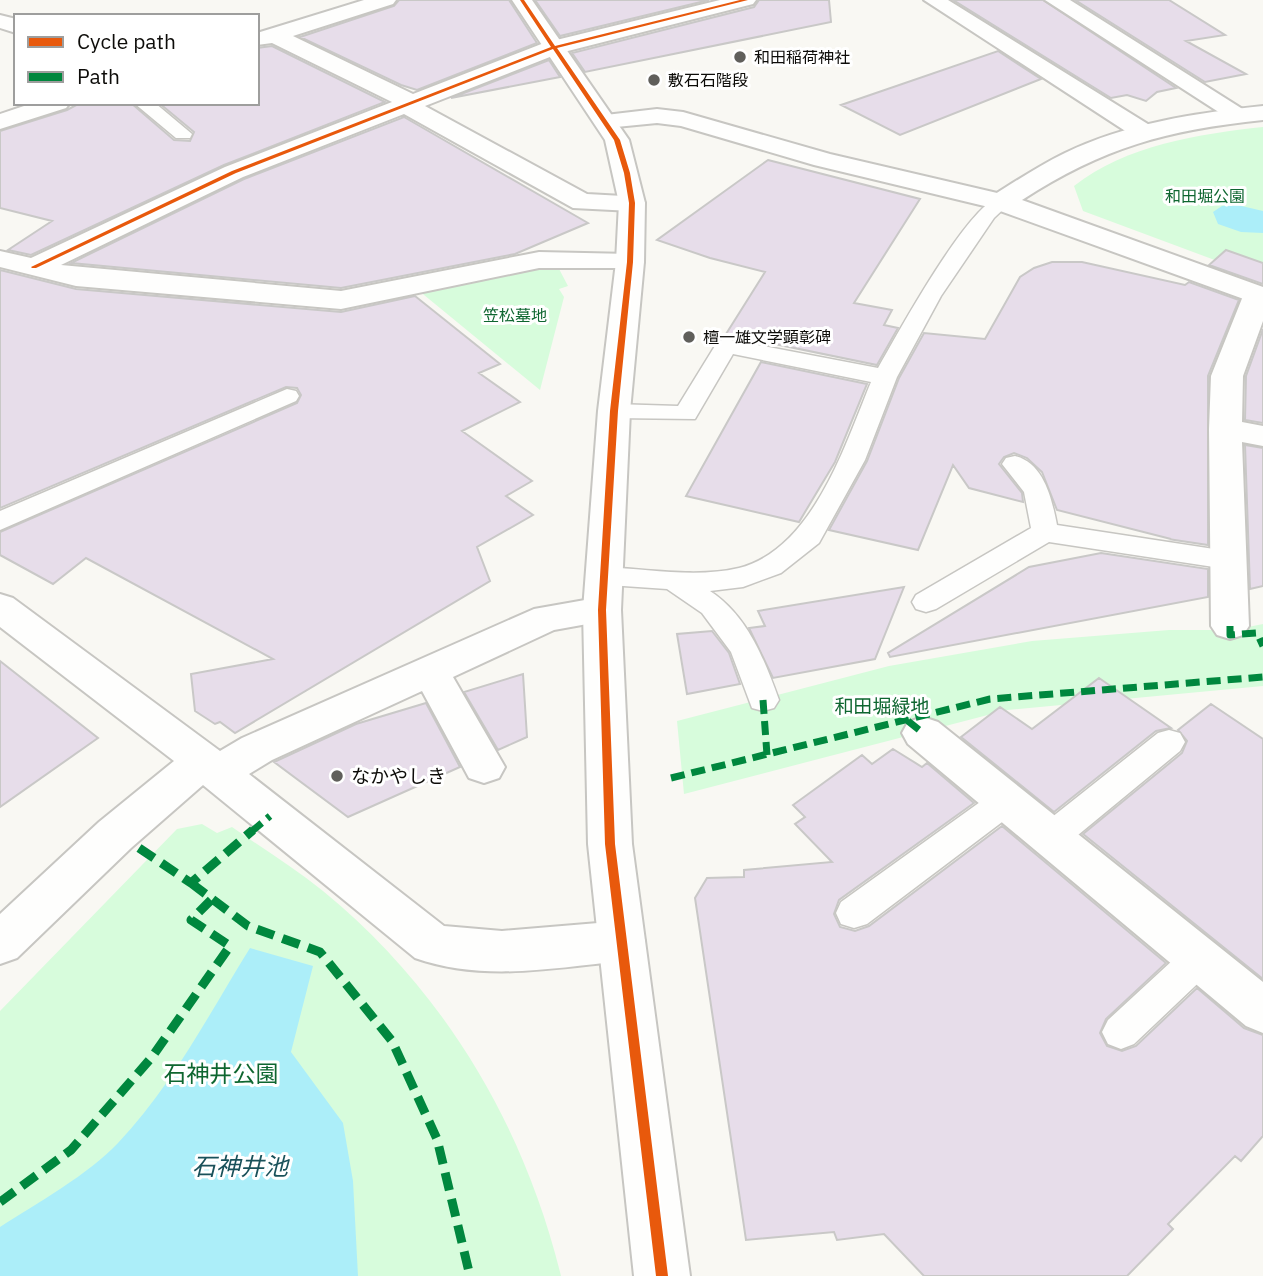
<svg xmlns="http://www.w3.org/2000/svg" width="1263" height="1276" viewBox="0 0 1263 1276" font-family="'IBM Plex Sans','Noto Sans JP',sans-serif">
	<style>
		.green { fill: #d7fcdc }
		.water { fill: #aceef9 }
		.building { fill: #e7ddea; stroke: #c9c8c7; stroke-width: 2 }
		.lines { fill: none; stroke-linecap: round; stroke-linejoin: round }
		.service-casing { stroke: #c7c6c2; stroke-width: 3 }
		.minor-casing { stroke: #c7c6c2; stroke-width: 4 }
		.tertiary-casing { stroke: #c7c6c2; stroke-width: 4 }
		.service { fill: #fefefd; fill-rule: evenodd }
		.minor { fill: #fefefd; fill-rule: evenodd }
		.tertiary { fill: #fefefd; fill-rule: evenodd }
		.quiet-far1 { stroke: #00873e; stroke-width: 7; stroke-dasharray: 14 7; stroke-linecap: butt }
		.quiet { stroke: #00873e; stroke-width: 9; stroke-dasharray: 18 9; stroke-linecap: butt }
		.cycleway-casing { stroke: #fff; stroke-width: 4 }
		.cycleway { fill: #e8590c; fill-rule: evenodd }
		.poi-dot { fill: #605f5b; stroke: #fff; stroke-width: 2.5 }
		.labels { text-anchor: middle; stroke-width: 6; stroke-linejoin: round; paint-order: stroke }
		.far-poi-label { font-size: 16px; fill: #0d0c09; stroke: #fff; text-anchor: start }
		.far-park-label { font-size: 16px; fill: #0e6630; stroke: #fff }
		.park-label { font-size: 19px; fill: #0e6630; stroke: #fff }
		.poi-label { font-size: 19px; fill: #0d0c09; stroke: #fff; text-anchor: start }
		.near-park-label { font-size: 23px; fill: #0e6630; stroke: #fff }
		.near-water-label { font-size: 24px; font-style: italic; fill: #19515a; stroke: #fff }
	</style>
	<rect width="100%" height="100%" fill="#f9f8f3"/>
	<path class="green" d="M1263,127V278L1083,211L1074,186C1126,145 1199,134 1263,127Z
		M546,265L558,267L568,286L559,289L564,297L540,390L418,290Z
		M1263,624V686L1007,710L684,794L677,721L889,666L1032,641L1169,630H1233Z
		M202,824L217,833L232,827C262,848 294,868 323,891C444,990 524,1125 561,1276H0V1011L177,829Z"/>
	<path class="water" d="M1233,204L1263,211V233L1241,232L1218,224L1213,212L1222,206Z
		M250,948L313,966L291,1052L343,1123L353,1181L358,1276H0V1227C36,1204 89,1174 118,1143C172,1086 209,1014 250,948Z"/>
	<path class="building" d="M399,0H509L537,43L417,90L401,85L300,37L394,6Z
		M535,0H709L560,36Z
		M759,0H829L831,22L585,72L572,53L754,7Z
		M953,0H1043L1176,88L1157,92L1146,101L1127,95L1111,98Z
		M1075,0H1169L1225,35L1186,41L1246,74L1205,82Z
		M272,46L385,102L224,165L31,255L8,250L52,221L0,208V131L67,110L80,103H131L174,140L190,141L194,132L159,103H257V48Z
		M998,51L1041,79L900,135L841,105Z
		M549,60L560,77L451,98Z
		M404,117L588,223L515,254L341,288L71,263L244,179Z
		M768,160L920,199L854,303L892,310L884,325L898,328L877,365L726,334L765,272L710,258L657,240Z
		M1226,250L1263,263V284L1209,265Z
		M1052,262H1082L1185,285L1189,282L1239,300L1208,376V545L1168,539H1171L1057,510L1042,472L1027,458L1014,453L1004,457L999,464L1022,493L1023,502L969,488L953,465L918,550L829,530L867,461L899,378L924,333L985,339L1020,277L1034,268Z
		M0,270L76,289L341,312L415,296L500,364L479,373L520,402L462,431L532,481L506,496L533,515L477,547L490,581L235,733L220,722L215,724L195,711L191,674L273,659L86,558L53,584L0,555V532L297,403L301,395L297,388L286,387L0,508Z
		M1263,329V423L1245,420L1246,376Z
		M761,362L867,384L835,462L799,522L686,496Z
		M1245,445L1263,448V586L1250,589Z
		M1101,553L1208,569V597L890,657L888,653L1029,567Z
		M904,587L875,659L773,678L749,628L765,626L758,611Z
		M712,631L729,653L740,684L687,694L677,634Z
		M0,661L98,738L0,807Z
		M523,674L527,737L498,750L464,692Z
		M1099,678L1171,728L1156,731L1054,812L961,737L1000,707L1032,729Z
		M426,703L460,767L348,817L274,762L356,724Z
		M1211,704L1263,739V979L1083,834L1182,753L1187,741L1178,730Z
		M893,749L922,767L927,763L974,803L839,900L834,914L840,927L855,931L869,926L1002,826L1166,963L1106,1019L1100,1033L1107,1046L1122,1051L1136,1046L1197,988L1244,1028L1263,1035V1136L1241,1161L1235,1156L1168,1224L1173,1229L1127,1276H924L884,1234L837,1240L834,1232L746,1240L695,898L707,878L744,877V870L832,862L795,824L805,817L793,805L862,755L872,764Z"/>
	<g class="lines">
		<g class="service-casing">
			<path id="service" d="M134,103H155L192,134L190,138H176Z
				M1001,196L1011,202L994,218L941,296L897,377L865,460L819,543L781,573L743,587L710,591C748,616 764,659 779,700L774,708L763,711L752,708L731,652L702,613L667,589L594,584L590,577L594,570L604,567C647,569 697,578 739,568C813,549 845,445 871,382L733,354L695,419L614,418L605,416L602,411L605,406L614,404L678,406L718,341L726,339L878,368C897,335 968,204 1001,196Z
				M287,389L296,391L299,396L296,401L0,530V511Z
				M1015,456C1044,463 1052,499 1057,525L1227,551L1237,553L1241,560L1237,567L1227,569L1049,542L936,609L926,612L916,609L912,602L916,595L1031,528L1024,492L1002,464L1006,458Z
				M1169,730L1180,733L1185,742L1180,751L1061,849L1049,853L1037,849L1032,839L1037,829L1158,733Z
				M1006,788L1018,792L1023,801L1018,810L867,924L854,928L841,924L836,913L841,902L994,792Z
				M1199,943L1212,948L1217,959L1212,970L1134,1044L1121,1049L1108,1044L1102,1032L1108,1020L1186,948Z"/>
		</g>
		<g class="minor-casing">
			<path id="minor" d="M364,0H396L393,4L293,36L413,94L544,43L720,0H756L753,4L560,53L425,106L587,194L641,197L645,203L641,209L632,211L573,208L404,114L243,177L61,265L341,291L539,252L630,254L640,256L644,262L640,268H539L341,309L76,286L0,267V251L31,258L225,167L392,102L272,43L257,45V33Z
				M924,0H948L1151,126L1154,131L1151,136H1133Z
				M1045,0H1070L1252,115L1249,120H1231Z
				M0,15L16,19V33L0,28Z
				M33,103H70L66,108L0,129V114Z
				M657,109L683,112L830,154L1010,196L1014,202L1010,208L1001,210L814,165L681,126L657,123L606,128L597,126L594,121L597,116Z
				M1258,287L1263,289V321L1243,376L1242,422L1263,426V446L1242,442L1249,626L1243,635L1230,639L1217,635L1211,626L1209,429L1211,376L1243,296L1248,290Z
				M0,594L13,598L220,751L242,738L534,609L602,597L615,601L621,610L615,619L554,630L453,677L505,767L499,778L484,783L469,778L422,691L272,760L249,774L444,926L502,931L622,921L639,927L645,941L639,955L622,961C553,968 483,982 415,958L203,785L131,848L17,958L0,964V914L99,822L174,761L0,627Z
				M923,717L938,722L1263,982V1033L1246,1026L908,744L902,733L908,722Z"/>
		</g>
		<g class="tertiary-casing">
			<path id="tertiary" d="M512,0H532L629,140L645,203L644,262L630,411L621,610L632,844L690,1276H634L588,844L583,610L598,411L616,262L619,203L605,140Z
				M1263,106V120C1167,130 1104,147 1022,200L1263,287V306L992,208L988,202L992,196C1016,181 1040,165 1065,153C1127,123 1196,113 1263,106Z"/>
		</g>
		<use href="#service" class="service"/>
		<use href="#minor" class="minor"/>
		<use href="#tertiary" class="tertiary"/>
		<path class="quiet-far1" d="M1230,626V635L1257,633L1263,646
			M763,700L767,755
			M908,721L923,733
			M671,778L990,699L1263,677
			M251,832L270,816"/>
		<path class="quiet" d="M139,848L191,883L253,830
			M191,883L248,926L320,952L392,1041L437,1139L470,1276
			M0,1202L71,1150L152,1057L230,946L191,920L211,900"/>
		<g class="cycleway-casing">
			<path id="cycleway" d="M520,0H524L555,46L740,0H748L557,48L620,140L630,173L635,203L633,262L618,411L606,610L615,844L668,1276H656L605,844L598,610L610,411L627,262L629,203L624,173L614,140L553,49L236,173L36,268H32L31,267L232,171L551,47Z"/>
		</g>
		<use href="#cycleway" class="cycleway"/>
	</g>
	<g class="poi-dot">
		<circle cx="740" cy="57" r="7"/>
		<circle cx="654" cy="80" r="7"/>
		<circle cx="689" cy="337" r="7"/>
		<circle cx="337" cy="776" r="7"/>
	</g>
	<g class="labels">
		<g class="far-poi-label">
			<text x="754" y="63">和田稲荷神社</text>
			<text x="668" y="86">敷石石階段</text>
			<text x="703" y="343">檀一雄文学顕彰碑</text>
		</g>
		<g class="far-park-label">
			<text x="1205" y="202">和田堀公園</text>
			<text x="515" y="321">笠松墓地</text>
		</g>
		<g class="park-label">
			<text x="882" y="713">和田堀緑地</text>
		</g>
		<g class="poi-label">
			<text x="351" y="783">なかやしき</text>
		</g>
		<g class="near-park-label">
			<text x="221" y="1082">石神井公園</text>
		</g>
		<g class="near-water-label">
			<text x="240" y="1175">石神井池</text>
		</g>
	</g>
	<rect x="14" y="14" width="245" height="91" fill="#ffffff" stroke="#9e9e9d" stroke-width="2"/>
	<rect x="28" y="37" width="35" height="10" fill="#e8590c" stroke="#9e9e9d" stroke-width="2"/>
	<text x="77" y="49" font-size="21" fill="#0d0c09">Cycle path</text>
	<rect x="28" y="72" width="35" height="10" fill="#00873e" stroke="#9e9e9d" stroke-width="2"/>
	<text x="77" y="84" font-size="21" fill="#0d0c09">Path</text>
</svg>
